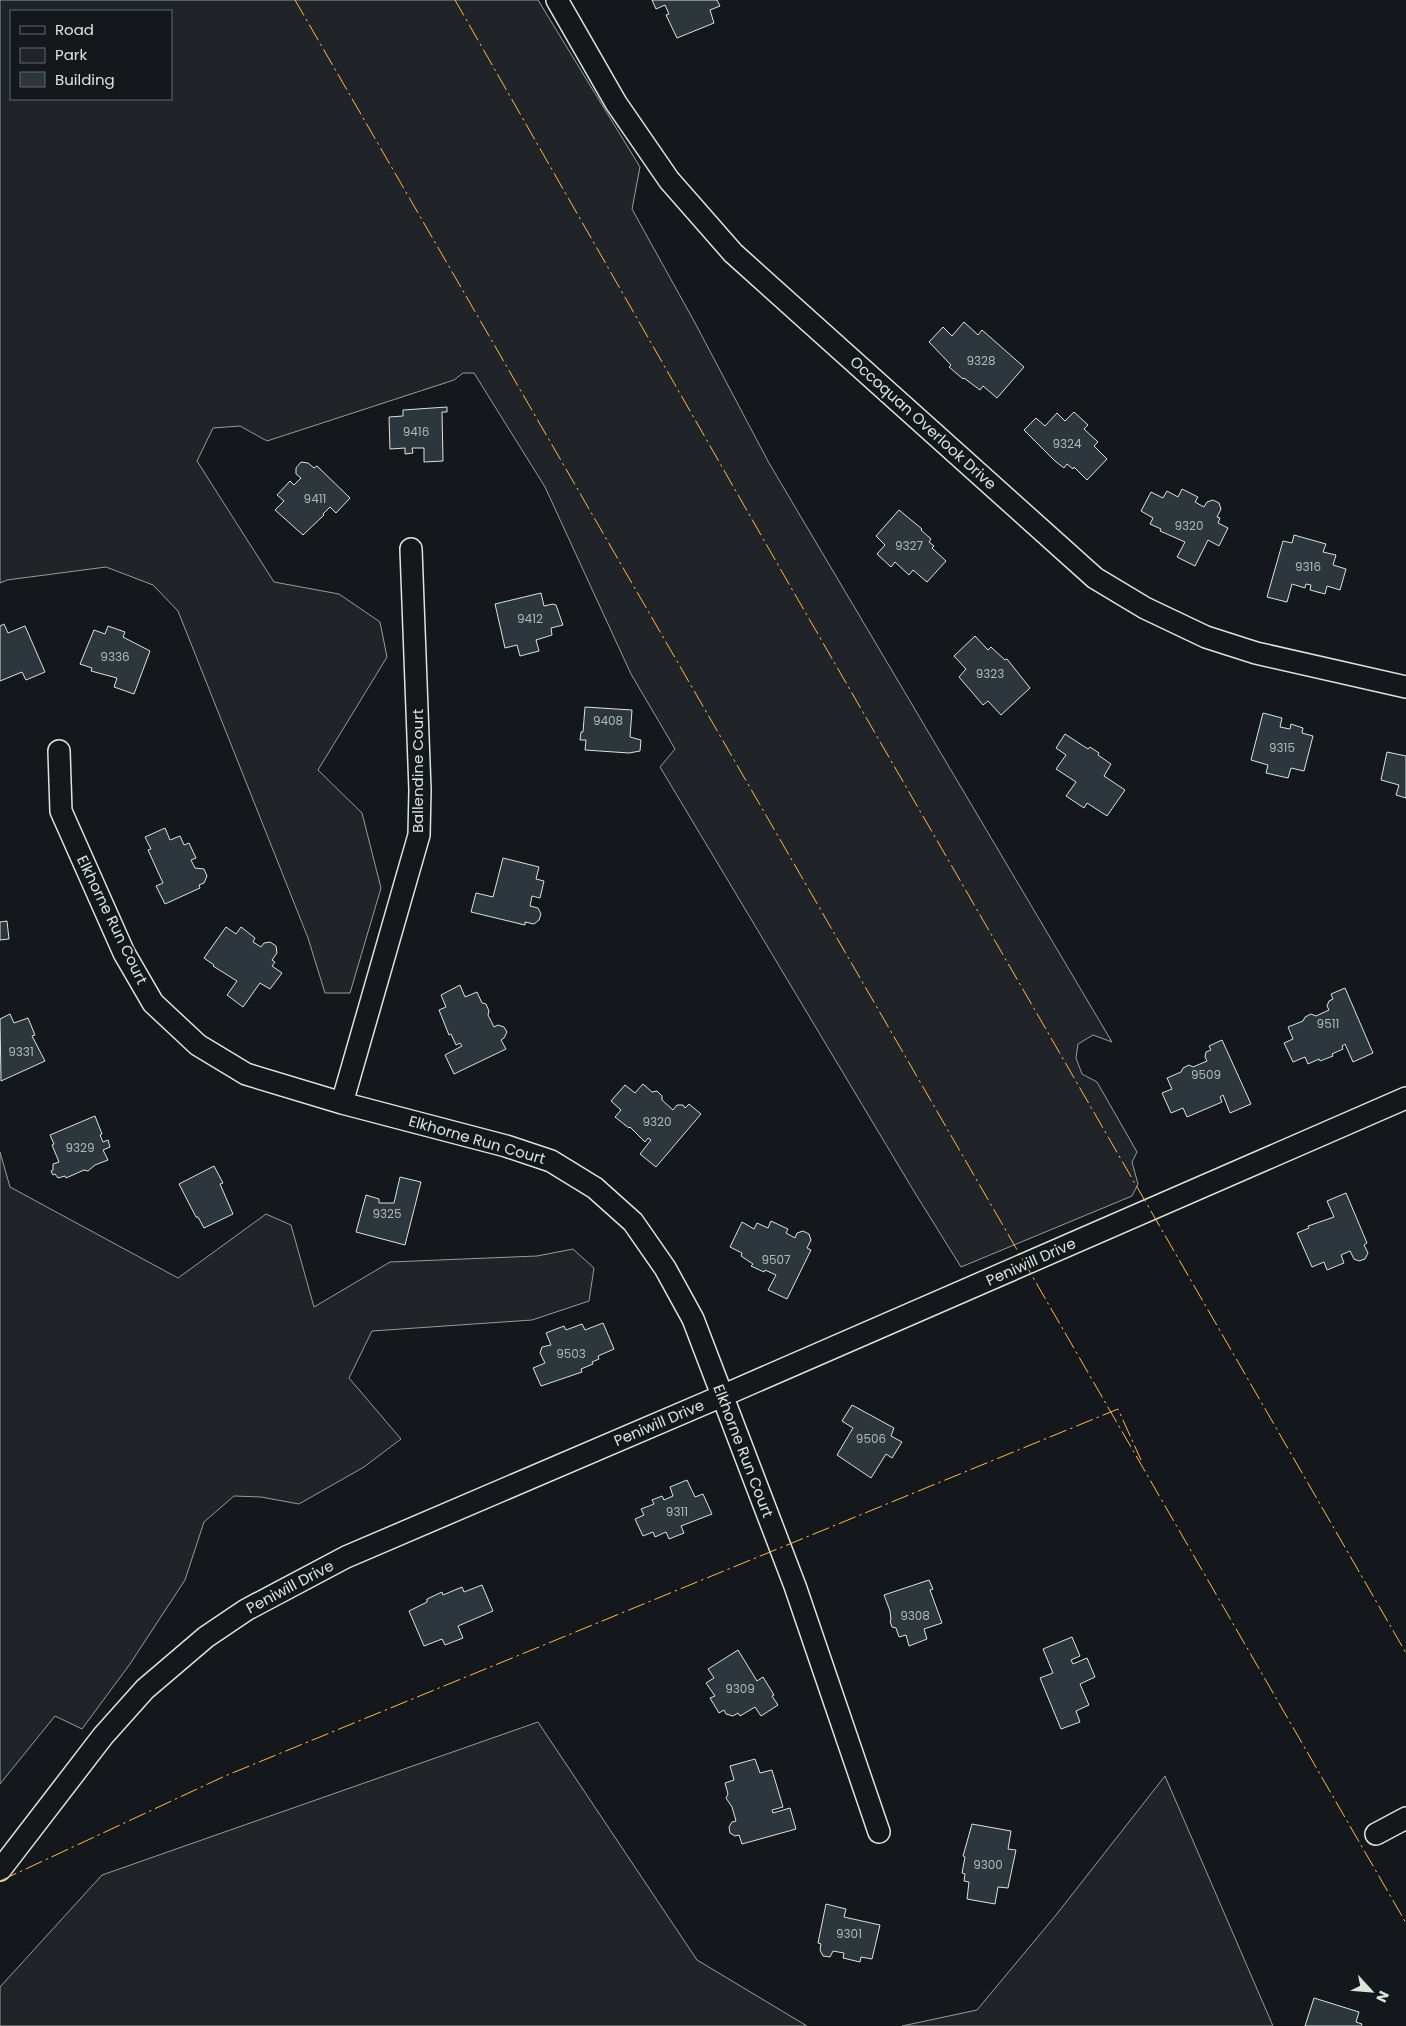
<svg xmlns="http://www.w3.org/2000/svg" width="1406" height="2026" viewBox="0 0 1406 2026" font-family="Poppins,sans-serif">
	<style>
		.green { fill: #202428; stroke: #939e99; fill-rule: evenodd }
		.building { fill: #2c363c; stroke: #d8e6dc }
		.lines { fill: none; stroke-linecap: round; stroke-linejoin: round }
		.minor-casing { stroke: #d8e6dc; stroke-width: 24 }
		.minor { stroke: #14181c; stroke-width: 21 }
		.power { stroke: #ffb74d; stroke-width: 1; stroke-dasharray: 18 4 2.5 4; stroke-linecap: butt }
		.labels { text-anchor: middle; stroke-width: 4; stroke-linejoin: round; paint-order: stroke }
		.number-label { font-size: 12px; fill: #adbab4 }
		.street-label { font-size: 15px; fill: #d8e6dc; stroke: #14181c }
	</style>
	<rect width="100%" height="100%" fill="#14181c"/>
	<path class="green" d="M0,0H538L640,167L632,209L694,321L769,463L1112,1042L1093,1035L1078,1044L1076,1058L1082,1074L1097,1082L1137,1152L1132,1162L1138,1184L1132,1196L961,1267L915,1193L660,767L675,749L631,674L545,487L474,373H463L454,380L267,441L240,426L213,428L197,461L274,582L339,594L380,622L387,657L318,770L362,813L381,888L350,993H325L308,938L178,611L153,585L106,567L7,580L0,583ZM11,11H171V99H11Z
		M0,1152L10,1187L178,1278L266,1214L291,1225L314,1307L390,1262L537,1256L573,1249L594,1268L589,1301L532,1320L372,1331L349,1378L401,1439L364,1467L299,1504L261,1497L234,1496L204,1522L185,1580L130,1664L82,1729L55,1716L0,1784Z
		M538,1722L697,1960L807,2026H0V1987L102,1875Z
		M1165,1776L1273,2026H902L977,2010L1056,1915Z"/>
	<path class="building" d="M652,0H717L720,6L710,10L714,23L677,38L666,15L669,14L665,5L656,9Z
		M964,322L978,335L982,330L1024,367L997,398L983,386L980,390L964,378L963,379L949,367L951,365L929,342L943,327L952,336Z
		M447,407V412H442L443,461L424,462V448H412L413,453L405,454V448L390,449L389,417L403,416V410Z
		M1074,412L1088,425L1084,429L1098,442L1094,446L1107,459L1087,480L1074,467L1073,469L1067,464L1064,468L1055,461L1024,430L1036,418L1045,426L1057,413L1065,421Z
		M301,462L308,463L314,468L317,466L350,498L336,513L330,507L323,514L324,515L303,535L275,510L284,501L277,495L290,481L294,485L301,478L296,474V468Z
		M1182,489L1198,497L1195,502L1204,507L1207,502L1213,500L1219,503L1221,509L1217,517L1220,518L1218,523L1228,528L1219,546L1208,540L1195,566L1177,557L1185,542L1160,531L1161,529L1150,524L1153,518L1141,511L1151,492L1163,498L1167,491L1178,497Z
		M899,510L922,529L921,530L931,539L929,542L934,546L932,548L946,561L927,582L913,570L909,575L895,562L891,567L877,554L885,545L876,536Z
		M1294,535L1326,544L1323,552L1336,555L1333,565L1346,569L1340,590L1327,586L1325,594L1310,590L1311,585L1306,584L1305,588L1292,584L1287,602L1267,597L1283,541L1292,543Z
		M541,593L544,606L553,604L556,605L563,625L551,628L552,635L536,640L539,651L520,656L517,645L505,648L495,604Z
		M4,624L8,633L25,626L45,672L26,680L22,672L0,681V626Z
		M108,626L125,632L123,637L150,651L134,694L114,687L117,678L91,671L92,668L80,664L94,630L105,634Z
		M975,636L988,650L991,647L1005,660L1007,659L1030,688L1001,715L988,701L983,705L959,677L966,669L954,656Z
		M585,707L632,710L630,737L641,740L640,751L629,753L585,750L586,740H580L581,732H583Z
		M1263,713L1282,718L1280,727L1290,729L1291,724L1303,728L1302,733L1313,736L1304,771L1291,768L1288,778L1266,773L1268,765L1251,760Z
		M1065,734L1088,749L1090,747L1099,753L1098,755L1111,764L1104,776L1125,790L1107,816L1087,803L1084,808L1066,796L1076,782L1056,769L1066,755L1056,748Z
		M1387,752L1406,756V798L1396,795L1399,785L1381,780Z
		M165,828L170,840L180,836L184,845L189,843L196,858L191,860L195,868L204,869L207,876L204,883L199,885L200,888L165,904L156,886L163,883L148,850L151,849L145,837Z
		M503,858L539,867L536,879L544,881L540,898L532,896L530,906L538,908L541,914L539,920L534,924L525,922V925L471,912L476,893L493,897Z
		M7,921L9,939L0,940V922Z
		M226,927L236,934L241,927L255,938L253,942L261,947L264,943L270,942L276,946L277,953L272,960L275,962L272,966L282,973L270,989L260,983L243,1007L227,995L237,981L213,966L214,965L204,958Z
		M460,985L465,997L477,992L482,1003L486,1004L489,1011L488,1015L494,1027L498,1025L504,1027L507,1032L504,1038L501,1040L506,1049L454,1074L445,1055L462,1046L460,1043L456,1045L451,1034L449,1035L439,1010L446,1007L441,995Z
		M1345,988L1373,1053L1353,1062L1345,1044L1342,1046L1343,1049L1332,1054L1333,1056L1320,1061L1319,1059L1308,1064L1305,1057L1293,1062L1284,1043L1293,1039L1288,1027L1303,1021L1305,1017L1311,1014L1316,1016L1329,1010L1327,1006L1329,1001L1333,999L1331,994Z
		M10,1014L14,1023L28,1018L35,1035L32,1036L45,1061L1,1081L0,1019Z
		M1222,1040L1251,1104L1230,1113L1223,1095L1220,1097L1222,1102L1187,1117L1183,1108L1171,1113L1162,1093L1172,1089L1167,1078L1181,1072L1183,1068L1189,1065L1193,1067L1207,1061L1205,1057L1206,1052L1211,1050L1209,1046Z
		M643,1084L652,1092L657,1091L662,1096V1100L673,1110L677,1105H683L685,1108L689,1104L701,1114L656,1167L640,1154L651,1140L648,1138L645,1142L630,1127L629,1128L615,1117L621,1110L611,1101L625,1085L635,1093Z
		M95,1116L102,1134L100,1135L103,1142L108,1140L110,1147L103,1150L108,1160L95,1165L88,1171L84,1170L66,1178L65,1176L58,1178L55,1174L53,1175L51,1171L53,1170V1164L59,1162L52,1145L54,1144L50,1135Z
		M214,1166L223,1183L220,1184L233,1214L204,1228L198,1217H196L179,1184Z
		M400,1177L421,1182L405,1245L356,1232L366,1195L379,1199V1203H394Z
		M1346,1193L1367,1243L1364,1245L1368,1253L1365,1259L1359,1261L1354,1259L1350,1251L1341,1255L1344,1263L1327,1270L1324,1262L1312,1267L1297,1233L1309,1228L1308,1226L1334,1217L1327,1201Z
		M771,1221L788,1229L786,1233L795,1238L797,1233L803,1231L809,1234L811,1240L807,1248L811,1250L787,1299L768,1290L776,1275L765,1270L764,1272L751,1266L753,1264L741,1256L742,1253L730,1247L742,1222L754,1229L757,1223L768,1228Z
		M603,1323L614,1349L598,1356L599,1359L592,1362L593,1364L581,1369L582,1372L541,1386L533,1368L545,1363L540,1353L542,1347L551,1345L546,1333L564,1326L566,1330L582,1324L585,1330Z
		M852,1405L894,1428L891,1436L902,1442L892,1458L886,1454L871,1478L837,1455L853,1428L842,1421Z
		M687,1480L695,1497L703,1494L712,1514L681,1526L684,1533L669,1539L666,1532L655,1537L653,1532L643,1536L635,1519L644,1515L641,1509L654,1504L652,1500L662,1496L664,1500L673,1496L670,1487Z
		M929,1580L933,1589L930,1590L942,1623L924,1629L927,1639L909,1646L906,1635L899,1637L896,1628L892,1627L890,1621L891,1620L890,1611L884,1595Z
		M482,1585L493,1611L458,1626L463,1638L445,1645L442,1639L424,1646L409,1611L427,1602V1599L442,1592L443,1595L462,1587L464,1592Z
		M1072,1637L1080,1656L1071,1660L1073,1664L1087,1658L1095,1677L1080,1684L1089,1705L1076,1711L1080,1722L1061,1729L1040,1678L1053,1673L1043,1649Z
		M738,1650L757,1681L763,1677L774,1695L772,1696L778,1705L761,1716L755,1707L740,1716L738,1713L733,1716L726,1714L724,1710L719,1713L710,1698L715,1696L706,1683L714,1678L708,1669Z
		M755,1759L760,1773L772,1770L783,1807L772,1810L773,1813L790,1808L796,1829L742,1844L739,1835L735,1836L730,1833L729,1827L732,1822L736,1821L732,1807L726,1798L728,1794L725,1783L734,1780L730,1766Z
		M972,1824L1011,1831L1008,1849L1016,1850L1008,1888L998,1887L995,1904L967,1899L969,1882L964,1881L965,1874L962,1873L965,1857L963,1856Z
		M826,1904L846,1909L844,1917L880,1925L872,1959L861,1957L860,1962L843,1958L844,1953L833,1951L830,1957L823,1956L820,1950L821,1944L818,1943Z
		M1314,1998L1359,2012L1356,2022L1362,2024L1361,2026H1305Z"/>
	<g class="lines">
		<g class="minor-casing">
			<path id="minor" d="M557,0L616,103L669,180L733,253L1095,578L1145,608L1206,637L1256,653L1406,687
				M59,751L61,811L124,953L153,1003L198,1045L246,1074L342,1103L506,1146L551,1161L595,1188L633,1222L665,1268L693,1319L795,1586L879,1832
				M342,1103L419,835L420,790L411,549
				M1376,1834L1406,1818
				M0,1870L103,1736L145,1689L206,1637L246,1610L346,1557L722,1396L1406,1098"/>
		</g>
		<use href="#minor" class="minor"/>
		<path class="power" d="M295,0L1406,1923
			M455,0L789,584L1406,1653
			M0,1881L225,1776L1118,1409L1141,1460"/>
	</g>
	<g class="labels">
		<g class="number-label">
			<text x="981" y="365">9328</text>
			<text x="416" y="436">9416</text>
			<text x="1067" y="448">9324</text>
			<text x="315" y="503">9411</text>
			<text x="1189" y="530">9320</text>
			<text x="909" y="550">9327</text>
			<text x="1308" y="571">9316</text>
			<text x="530" y="623">9412</text>
			<text x="115" y="661">9336</text>
			<text x="990" y="678">9323</text>
			<text x="608" y="725">9408</text>
			<text x="1282" y="752">9315</text>
			<text x="1328" y="1028">9511</text>
			<text x="21" y="1056">9331</text>
			<text x="1206" y="1079">9509</text>
			<text x="657" y="1126">9320</text>
			<text x="80" y="1152">9329</text>
			<text x="387" y="1218">9325</text>
			<text x="776" y="1264">9507</text>
			<text x="571" y="1358">9503</text>
			<text x="871" y="1443">9506</text>
			<text x="677" y="1516">9311</text>
			<text x="915" y="1620">9308</text>
			<text x="740" y="1693">9309</text>
			<text x="988" y="1869">9300</text>
			<text x="849" y="1938">9301</text>
		</g>
		<g class="street-label">
			<text transform="translate(923 423) rotate(42)" y="5">Occoquan Overlook Drive</text>
			<text transform="translate(418 771) rotate(-90)" y="5">Ballendine Court</text>
			<text transform="translate(112 920) rotate(64)" y="5">Elkhorne Run Court</text>
			<text transform="translate(477 1140) rotate(16)" y="5">Elkhorne Run Court</text>
			<text transform="translate(1031 1262) rotate(-24)" y="5">Peniwill Drive</text>
			<text transform="translate(659 1423) rotate(-23)" y="5">Peniwill Drive</text>
			<text transform="translate(743 1451) rotate(69)" y="5">Elkhorne Run Court</text>
			<text transform="translate(290 1587) rotate(-28)" y="5">Peniwill Drive</text>
		</g>
	</g>
	<rect x="10" y="10" width="162" height="90" fill="#14181c" stroke="#626a69"/>
	<rect x="20" y="26" width="25" height="8" fill="#14181c" stroke="#626a69"/>
	<text x="55" y="35" font-size="15" fill="#d8e6dc">Road</text>
	<rect x="20" y="48" width="25" height="15" fill="#202428" stroke="#626a69"/>
	<text x="55" y="60" font-size="15" fill="#d8e6dc">Park</text>
	<rect x="20" y="72" width="25" height="15" fill="#2c363c" stroke="#626a69"/>
	<text x="55" y="85" font-size="15" fill="#d8e6dc">Building</text>
	<g transform="translate(1371 1991) rotate(116)" stroke="#14181c" stroke-width="4" paint-order="stroke">
	<path d="M0-4L9 19L0 12L-9 19Z" fill="#d8e6dc"/>
	<text y="-8" font-size="14" font-weight="bold" text-anchor="middle" fill="#d8e6dc">N</text>
	</g>
</svg>
